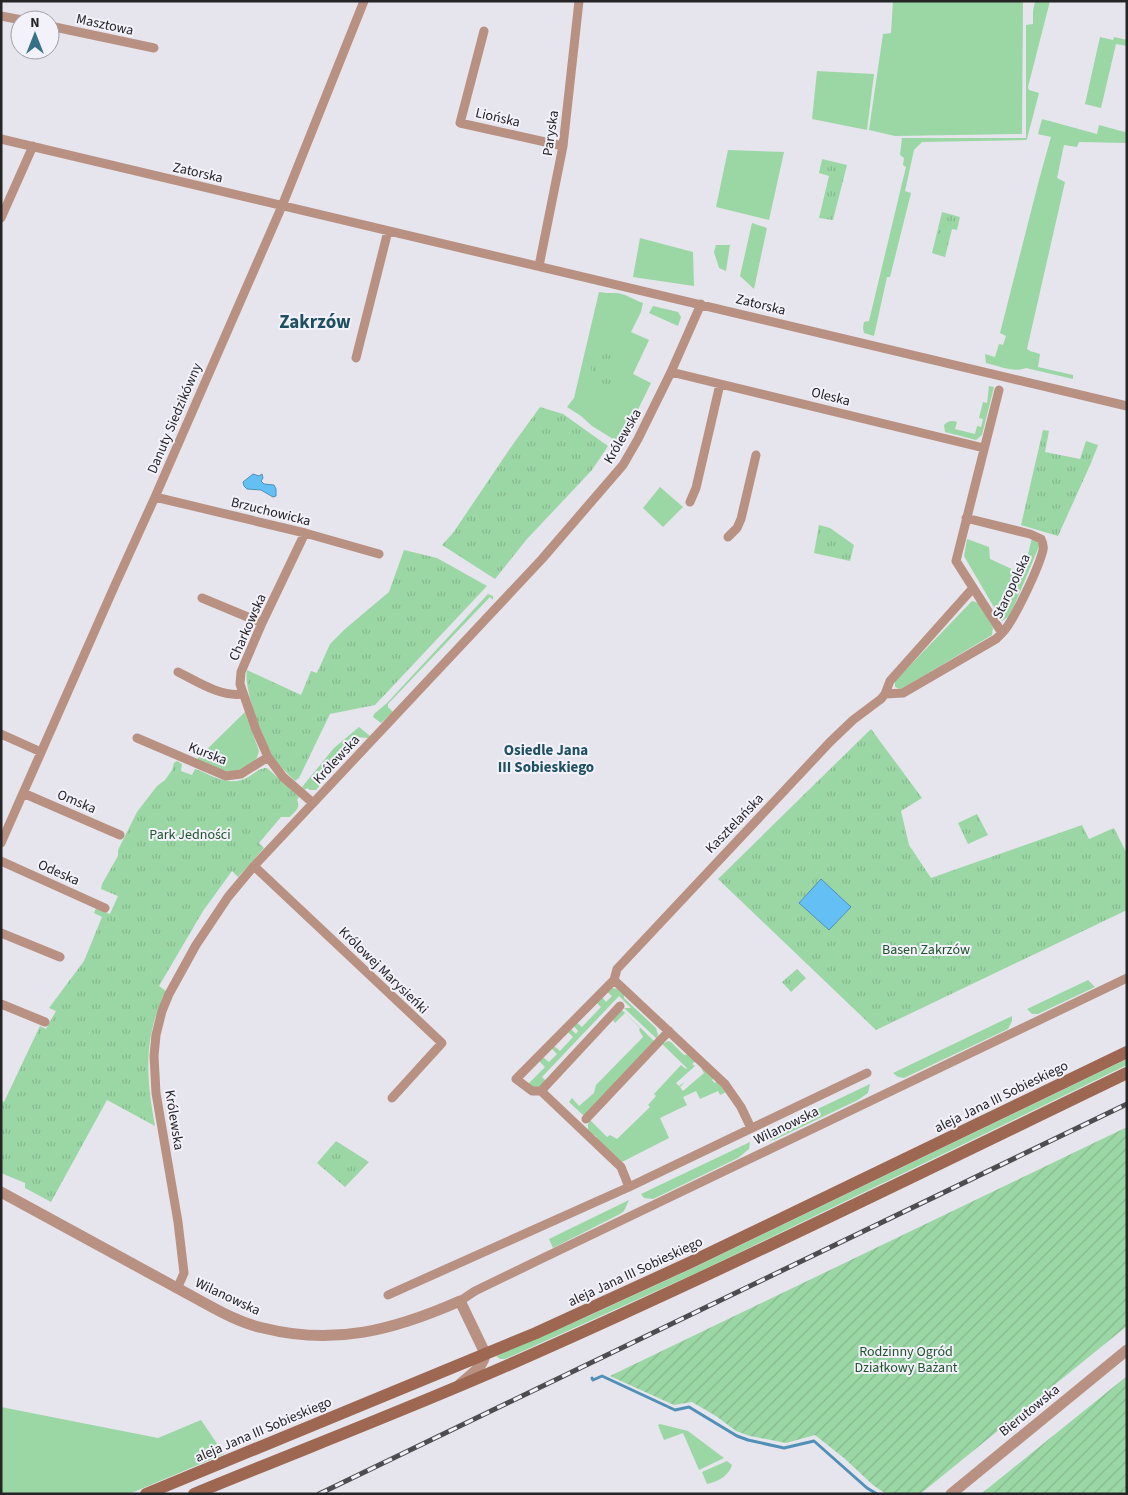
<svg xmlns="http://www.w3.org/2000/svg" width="1128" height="1495" viewBox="0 0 1128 1495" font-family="'Source Sans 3',sans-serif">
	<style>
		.grass { fill: #9bd7a5 }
		.park { fill: url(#park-tufts) }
		.garden { fill: url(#garden-furrows) }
		.water { fill: #64bff4; stroke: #5190b6 }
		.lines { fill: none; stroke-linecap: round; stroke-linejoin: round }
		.stream { stroke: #5190b6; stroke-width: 3 }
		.minor { stroke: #b89182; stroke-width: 9 }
		.tertiary { stroke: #b89182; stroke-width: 11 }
		.secondary { stroke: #9e6752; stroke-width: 12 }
		.rail-casing { stroke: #4d4c50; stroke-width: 5 }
		.rail { stroke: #f3f1fa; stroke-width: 3; stroke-dasharray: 9; stroke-linecap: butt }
		.labels { text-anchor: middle; stroke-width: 4; stroke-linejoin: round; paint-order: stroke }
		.street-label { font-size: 14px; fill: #252427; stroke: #f3f1fa }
		.park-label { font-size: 14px; fill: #1f542c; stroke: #f3f1fa }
		.neighbourhood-label { font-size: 15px; font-weight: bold; fill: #1f5062; stroke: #f3f1fa }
		.district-label { font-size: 19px; font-weight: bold; fill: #1f5062; stroke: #f3f1fa }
	</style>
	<defs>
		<pattern id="park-tufts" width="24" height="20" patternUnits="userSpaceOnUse" patternTransform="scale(1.25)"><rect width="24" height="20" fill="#9bd7a5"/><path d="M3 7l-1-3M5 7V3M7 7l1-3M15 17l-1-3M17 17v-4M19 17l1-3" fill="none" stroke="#85b88e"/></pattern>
		<pattern id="garden-furrows" width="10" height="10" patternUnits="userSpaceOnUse" patternTransform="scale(1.25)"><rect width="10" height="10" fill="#9bd7a5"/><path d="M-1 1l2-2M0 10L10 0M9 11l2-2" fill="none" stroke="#85b88e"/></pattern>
	</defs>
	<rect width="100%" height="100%" fill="#e6e4ed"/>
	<path class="grass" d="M893,1H1023L1022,134L895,136L869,130L883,34L891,33Z
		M1035,1H1050L1028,87L1029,90L1039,93L1027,139L1026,140L922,142L914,150L905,191L911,193L890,277H887L874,336L864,333L863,328L864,322L869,321L906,167L903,165L904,158L900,155L902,138H1026V25L1033,24V11Z
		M1100,37L1113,40L1114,37L1127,40V46L1116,44L1101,108L1085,104Z
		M817,71L874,74L867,130L812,119Z
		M1042,119L1097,134L1099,125L1125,132L1127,127V143L1079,142L1077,147L1064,145L1057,178L1065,182L1027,349L1030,351L1040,354L1038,367L1073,375V379L1026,368C1014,373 999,366 986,363L985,354L995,357L999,344L1003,345L1006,336L1000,333L1039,180L1051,137L1038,134Z
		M728,150L784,152L769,220L716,207Z
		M752,223L767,228L754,289L740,276Z
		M640,238L693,252L694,286L633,277Z
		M716,245H730L726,271L719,268L714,252Z
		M599,292C605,293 609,293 615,293C625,293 634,300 643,303L641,312L631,332L649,340L633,374L651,383L621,444L592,426L581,416L567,407L574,398Z
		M653,306L678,312L681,317L678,326L649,313Z
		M989,386L994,387L982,435L976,440L945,432L944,425C948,421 952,420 957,422L955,429L975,434L977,426L981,427L983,419L979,418L983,402L987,403Z
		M660,487L683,507L663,527L643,508Z
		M1032,538L1040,544L1010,616L1002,621L964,556L967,539L989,547L990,559L1014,570L1025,567Z
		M488,594L493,596V600L490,597L388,704V707L393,712L381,723L373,717L374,714L387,703Z
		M972,601L979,603L993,628L992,635L903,688L900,689L895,687V681Z
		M245,712L259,751L257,758C233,780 223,770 196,760Z
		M359,727L370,736L368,738L357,737L322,776L321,784L316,790H310L307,788L305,790L302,787L334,748Z
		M1088,980L1095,987L1038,1014H1032L1027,1009Z
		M613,988L617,989L624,995V998L656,1028L658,1035L657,1039L624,1008H631L619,996L542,1077L546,1081L539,1088L535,1089L528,1084L545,1067L539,1061L543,1057L549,1062L557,1054L551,1048L554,1046L560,1051L573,1037L567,1031L570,1028L576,1034L578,1031L573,1025L576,1022L582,1027L601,1007L596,1002L601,996L606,1002L612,996L606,991Z
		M621,1009L654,1041L584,1116L569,1102L572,1098L579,1106L594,1093L596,1085L643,1037L639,1030L640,1028L625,1013L615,1023L613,1020Z
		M1012,1016V1021L1008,1029L904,1078L898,1077L893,1073Z
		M668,1041L671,1042L684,1055L689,1054L696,1061L692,1064L695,1066L676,1083L679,1086L685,1082L680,1087L683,1091L704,1073L701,1068L705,1070L714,1078L712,1080L715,1083L717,1081L726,1092L720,1095L718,1091L700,1099L696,1091L683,1097L687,1105L660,1118L669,1138L622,1162L596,1138L597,1137L588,1131V1124L590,1120L607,1137L610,1135L617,1139L650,1107L648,1105L656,1096L654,1094L681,1065L686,1069L687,1068L662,1044Z
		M1127,1059V1065L703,1270L505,1359H500L496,1356L586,1317L691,1269Z
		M870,1084L868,1093L858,1100L774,1140L767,1141L761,1136Z
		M750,1142L749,1149L738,1158L653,1199L644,1198L641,1194Z
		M629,1200L624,1211L620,1214L553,1248L549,1239Z
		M1,1407L158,1438L201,1420L224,1454L129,1494H1Z
		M660,1424L688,1431L724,1458L699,1470L683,1433L664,1440L658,1425Z
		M727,1461L732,1465C729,1476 717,1482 707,1484L702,1472Z"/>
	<path class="park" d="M822,159L847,165L833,220L819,218L829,176L819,173Z
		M942,212L960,217L957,230L952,229L945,257L932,253Z
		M610,343L614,345L617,349C617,362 618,397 601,398C596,393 595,386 594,380C589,362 587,346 610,343Z
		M540,407L563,414L608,446L592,470L527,539L495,579L442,545L453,533L511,447Z
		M1043,430L1049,431L1045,452L1080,459L1086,441L1098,445L1091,463L1058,536L1021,525Z
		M819,525L830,528L854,545L850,561L814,553Z
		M404,550L437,558L487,586L375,705L330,714L299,778L295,781C288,774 280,767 274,758C263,742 243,688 247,670L301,695L311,671L317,673L330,644L345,629L389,592Z
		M871,729L922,798L901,811L909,845L931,878L1082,825L1089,839L1114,828L1127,854V910L876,1030L718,879Z
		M177,761L182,764L181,771L192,775L195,769L198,770C215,777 232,788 250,776C256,772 260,768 267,768L299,797L297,800C301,808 295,811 290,817H281L259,843L264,848L238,877L232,871L203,911L159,986L166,991C143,1038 146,1076 155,1126L107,1100L51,1202L25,1188V1183L1,1173V1101L4,1102L40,1026L46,1029L56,1011L49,1008L84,961L102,917L94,913L96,908L110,914L118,896L101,889L102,884L118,856V850L137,812L157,786L165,780L172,770L174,763Z
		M977,814L988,835L968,844L958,823Z
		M797,969L806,978L791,992L782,982Z
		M336,1141L369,1162L345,1187L317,1163Z"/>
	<path class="garden" d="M1127,1127V1326L920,1494H886L873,1485L844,1458L815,1435L786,1443L750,1436L736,1431L716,1416L692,1402L674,1405L610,1376Z
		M1127,1376V1494H981Z"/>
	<path class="water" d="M253,474L259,476L262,474L263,478L261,481L264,484L274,485L276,489V496L273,497L261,490L247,489L244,486L243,482Z
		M821,879L851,907L829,930L799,903Z"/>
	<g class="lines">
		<path class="stream" d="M592,1378L593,1380L602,1376L675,1410L689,1407L737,1436L748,1440L784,1448L814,1441L867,1488L877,1494"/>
		<path class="minor" d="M1,16L22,20
			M50,26L154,48
			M484,31L460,123L563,146
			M1,139L1127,406
			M1,218L33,146
			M539,266L563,146L579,1
			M356,358L388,231
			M671,372L984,448
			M155,497L305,533L379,554
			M690,502L696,488L720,384
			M966,518L1030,534L1041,539C1043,543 1044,546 1043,550C1039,567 1014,621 1002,633
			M305,533L262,623L241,672L240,684L256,730L268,757L283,777L313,803
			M728,537L737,528L741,519L756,455
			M202,598L262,623
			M178,672C198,682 220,697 243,694
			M885,694L903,693L996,639L1002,633L956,561L999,390
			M1,734L41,752
			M137,738L226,776L241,774L268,757
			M23,793L120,835
			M1,843L115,585L155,497L282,206L364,1
			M1,861L105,908
			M254,866L442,1043L392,1098
			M1,933L60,957
			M614,980L617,969L830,742L853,720L881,699L885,694L890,681L973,588
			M614,980L725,1084L741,1107L751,1128
			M1,1004L45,1022
			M620,1006L541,1091L621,1167L629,1187
			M541,1091H532L516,1079L614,980
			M586,1119L669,1031
			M177,1289L184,1273L178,1222L156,1093L154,1056L156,1035L162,1011L169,994L196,945L228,897L254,866L542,559L623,465L638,439L671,372L701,304
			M388,1295L629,1187L867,1073
			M460,1301L475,1291L541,1259L1127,978"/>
		<path class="tertiary" d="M1,1192L199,1300C219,1311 240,1323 263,1328C335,1346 394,1330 460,1301L485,1353C485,1366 469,1376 460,1384
			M951,1494L1127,1350"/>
		<path class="secondary" d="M146,1494L536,1333L689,1263L1127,1052
			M194,1494C303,1449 414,1407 522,1359C726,1269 926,1170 1127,1073"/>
		<g class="rail-casing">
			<path id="rail" d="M319,1494L1127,1104"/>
		</g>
		<use href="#rail" class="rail"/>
	</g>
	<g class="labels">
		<g class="street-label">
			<text transform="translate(105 24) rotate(12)" y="5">Masztowa</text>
			<text transform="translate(498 117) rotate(13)" y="5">Liońska</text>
			<text transform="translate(550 133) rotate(-82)" y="5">Paryska</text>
			<text transform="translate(198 172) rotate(13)" y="5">Zatorska</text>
			<text transform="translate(761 304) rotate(14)" y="5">Zatorska</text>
			<text transform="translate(831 396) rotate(14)" y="5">Oleska</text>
			<text transform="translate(174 418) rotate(-67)" y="5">Danuty Siedzikówny</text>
			<text transform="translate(622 436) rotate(-60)" y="5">Królewska</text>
			<text transform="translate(271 511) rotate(14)" y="5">Brzuchowicka</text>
			<text transform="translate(1011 586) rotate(-65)" y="5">Staropolska</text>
			<text transform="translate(247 627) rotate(-66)" y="5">Charkowska</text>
			<text transform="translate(208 753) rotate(21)" y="5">Kurska</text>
			<text transform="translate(336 759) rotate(-47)" y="5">Królewska</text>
			<text transform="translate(77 801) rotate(23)" y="5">Omska</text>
			<text transform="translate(734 823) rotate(-46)" y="5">Kasztelańska</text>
			<text transform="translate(59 872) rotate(24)" y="5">Odeska</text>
			<text transform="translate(384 970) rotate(44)" y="5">Królowej Marysieńki</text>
			<text transform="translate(1001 1096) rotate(-26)" y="5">aleja Jana III Sobieskiego</text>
			<text transform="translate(175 1120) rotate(81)" y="5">Królewska</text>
			<text transform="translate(786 1125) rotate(-26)" y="5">Wilanowska</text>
			<text transform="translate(635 1271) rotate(-25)" y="5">aleja Jana III Sobieskiego</text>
			<text transform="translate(228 1296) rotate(25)" y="5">Wilanowska</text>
			<text transform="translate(1029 1410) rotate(-39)" y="5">Bierutowska</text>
			<text transform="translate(263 1429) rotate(-23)" y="5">aleja Jana III Sobieskiego</text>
		</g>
		<g class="park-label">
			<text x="190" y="839">Park Jedności</text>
			<text x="926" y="954">Basen Zakrzów</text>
			<text x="906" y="1356">Rodzinny Ogród<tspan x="906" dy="16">Działkowy Bażant</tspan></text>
		</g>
		<g class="neighbourhood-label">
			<text x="546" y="755">Osiedle Jana<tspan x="546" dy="17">III Sobieskiego</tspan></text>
		</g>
		<g class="district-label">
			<text x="315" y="328">Zakrzów</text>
		</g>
	</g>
	<rect width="1128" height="1495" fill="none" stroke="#252427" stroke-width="5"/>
	<g transform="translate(35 35)"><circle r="24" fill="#f3f1fa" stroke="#a19fa6"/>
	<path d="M0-4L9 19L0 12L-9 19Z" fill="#357289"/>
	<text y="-8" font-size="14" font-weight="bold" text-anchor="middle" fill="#252427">N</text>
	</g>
</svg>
